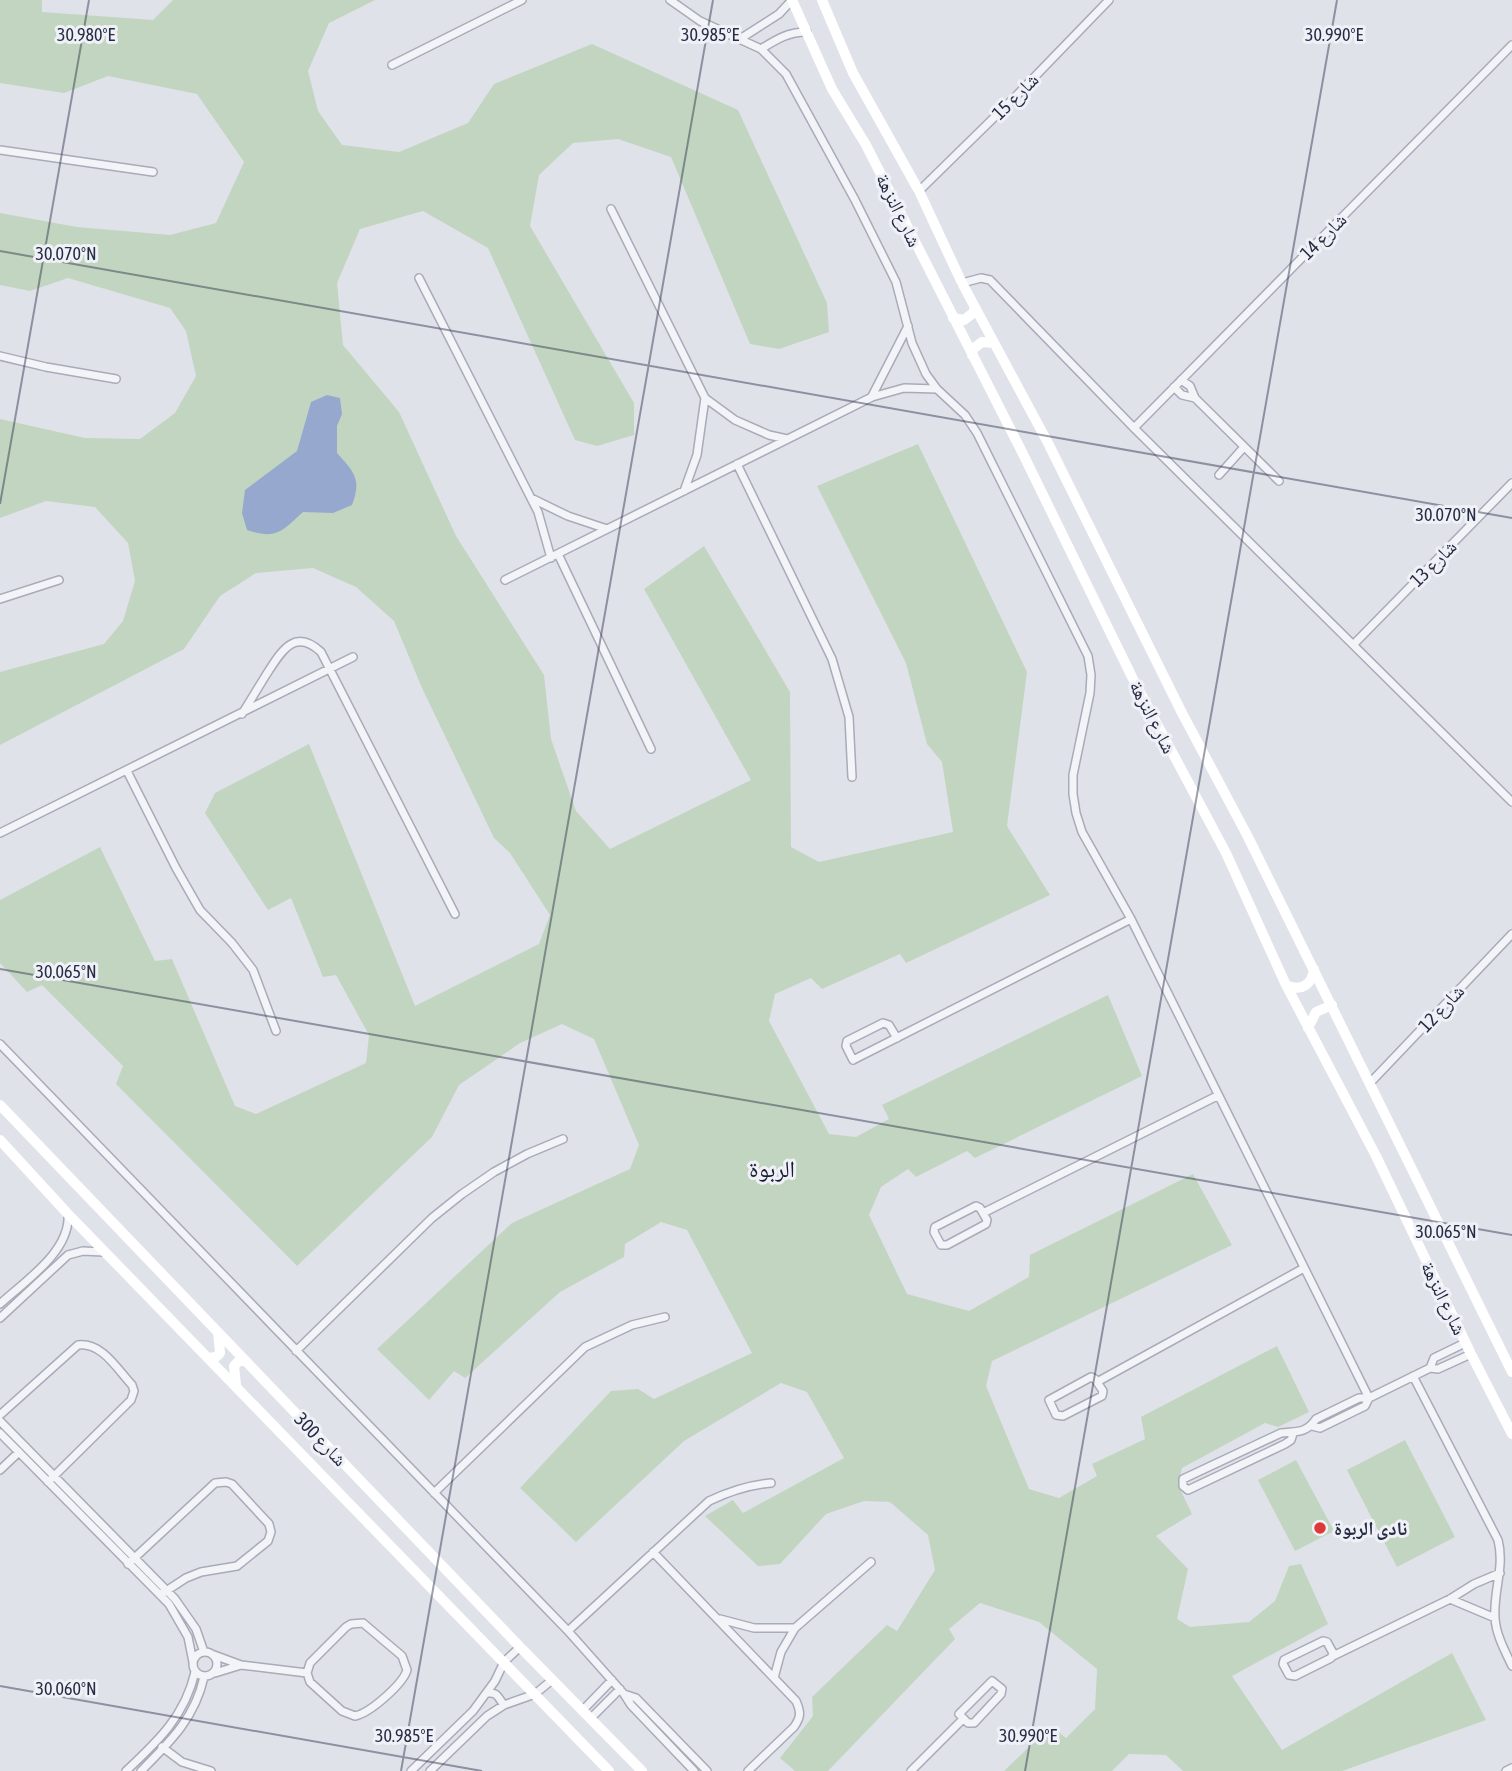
<svg xmlns="http://www.w3.org/2000/svg" width="1512" height="1771" viewBox="0 0 1512 1771" font-family="'Asap Condensed','Noto Naskh Arabic',sans-serif">
	<style>
		.green { fill: #c2d5c0 }
		.water { fill: #97a8ce }
		.lines { fill: none; stroke-linecap: round; stroke-linejoin: round }
		.street-casing { stroke: #a8abb8; stroke-width: 10 }
		.street { stroke: #f3f4f8; stroke-width: 7 }
		.secondary { stroke: #fff; stroke-width: 10 }
		.ticks { fill: none; stroke: #262c44; stroke-width: 2; stroke-opacity: 0.45 }
		.poi-dot { fill: #dd3a37; stroke: #eff1f7; stroke-width: 2.5 }
		.labels { text-anchor: middle; stroke-width: 6; stroke-linejoin: round; paint-order: stroke }
		.street-label { font-size: 19px; fill: #262c44; stroke: #eff1f7 }
		.poi-label { font-size: 19px; font-weight: bold; fill: #262c44; stroke: #eff1f7; text-anchor: start }
		.quarter-label { font-size: 23px; fill: #191d34; stroke: #eff1f7 }
		.ticks-label { font-size: 18px; text-anchor: middle; fill: #262c44; stroke: #eff1f7; stroke-width: 6; stroke-linejoin: round; paint-order: stroke }
	</style>
	<rect width="100%" height="100%" fill="#e0e2ea"/>
	<path class="green" d="M0,0H42V12L153,20L173,0H375L329,23L308,71L318,111L342,145L399,152L468,123L494,84L592,44L738,110L827,303L829,332L779,349L750,344L671,157L618,139L573,143L539,175L530,226L634,403V435L597,446L575,440L488,248L423,211L360,229L337,283L343,345L399,412L456,536L544,675L551,739L576,811L610,849L751,780L644,589L704,546L790,692L791,847L819,862L953,832L942,762L927,744L906,663L817,486L918,444L1027,672L1007,826L1050,895L906,963L900,954L822,989L811,978L775,994L769,1021L829,1134L856,1137L889,1119L882,1105L1108,995L1142,1076L975,1158L967,1151L916,1177L908,1169L881,1187L869,1215L907,1294L969,1311L1029,1277L1030,1255L1193,1174L1232,1245L992,1361L986,1386L1029,1489L1059,1498L1097,1476L1092,1464L1145,1439L1141,1417L1277,1346L1309,1412L1278,1427L1265,1423L1182,1468L1178,1485L1192,1514L1156,1536L1188,1569L1177,1619L1190,1627L1249,1622L1275,1601L1289,1566L1301,1564L1328,1624L1232,1676L1282,1750L1452,1653L1486,1720L1342,1771H1183L1166,1755L1129,1754L1112,1771H1004L1051,1726L1066,1738L1095,1709L1097,1669L1039,1622L980,1603L949,1629L955,1639L828,1771H795L780,1758L813,1716L812,1697L887,1625L897,1631L935,1570L928,1535L890,1502L864,1501L826,1514L780,1564L758,1566L705,1516L733,1500L743,1513L844,1458L807,1392L781,1383L684,1441L576,1542L520,1488L611,1391L638,1389L654,1399L752,1353L687,1230L661,1222L625,1244L624,1257L560,1292L465,1378L454,1371L429,1400L377,1349L512,1223L630,1169L639,1145L594,1039L562,1024L520,1043L459,1085L432,1137L297,1266L116,1084L123,1066L42,985L27,992L0,963V900L100,847L155,961L172,959L235,1106L256,1114L366,1063L369,1035L336,975L323,977L291,898L268,910L205,813L215,793L309,744L415,1006L539,944L550,915L510,853L494,838L422,688L394,621L356,587L313,568L256,573L220,596L184,649L0,745V672L104,644L123,621L135,581L128,543L95,507L46,501L0,518V419L85,438L140,439L175,413L196,376L186,331L170,308L68,278L30,291L0,285V213L77,227L170,235L216,223L244,162L197,94L108,76L64,93L0,83Z
		M1405,1440L1455,1537L1397,1567L1347,1470Z
		M1296,1460L1334,1531L1295,1551L1258,1480Z"/>
	<path class="water" d="M327,395L340,398L342,414L337,426V453C354,472 362,479 352,505L333,513L303,512C282,531 277,540 247,530L242,513L245,490L297,451L311,402Z"/>
	<g class="lines">
		<g class="street-casing">
			<path id="street" d="M670,0L700,21L761,49L786,74L855,200L896,282L912,343L926,374L937,389L965,415L977,433L1088,656L1091,675L1090,693L1073,775V794L1076,813L1082,832L1131,919L1369,1398
				M740,39L779,14L792,0
				M761,49C777,39 788,32 807,32
				M392,65L522,0
				M0,150L153,172
				M919,191L1016,96L1109,0
				M611,209L705,398L735,420L769,435L787,439
				M419,278L538,512L551,558
				M962,283L981,278L990,280L1134,428L1512,802
				M0,356L46,367L116,379
				M1181,380L1190,386L1195,398L1279,481
				M1174,387L1182,395L1195,398
				M872,396L908,326
				M1134,428L1512,45
				M737,464L832,659L849,717L852,777
				M1219,475L1244,447
				M684,491L697,455L705,398
				M531,498L568,516L607,529
				M558,554L651,749
				M505,580L872,397L904,388L937,389
				M0,599L59,580
				M1354,644L1512,483
				M242,714C250,701 258,688 266,675C281,652 294,627 321,652L455,914
				M127,771L176,868L200,910L232,943L253,970L276,1031
				M0,833L353,657
				M897,1038L889,1025L883,1023L847,1041L846,1046L853,1060L1131,919
				M0,1044L568,1631L624,1694L631,1705L694,1771
				M1370,1083L1512,934
				M976,1206L980,1208L987,1220L986,1224L947,1245H941L934,1232L935,1227Z
				M983,1213L1217,1096
				M0,1304C25,1281 71,1251 68,1214
				M0,1318L68,1255L83,1251L103,1252
				M296,1351L432,1218L462,1194L494,1172L527,1154L563,1139
				M1430,1368L1434,1358L1465,1343
				M1413,1376L1498,1540C1505,1567 1493,1591 1495,1618C1496,1635 1505,1651 1512,1666
				M1091,1377L1095,1379L1103,1391L1102,1396L1063,1416L1056,1415L1049,1400Z
				M1097,1382L1304,1268
				M0,1415L78,1345C102,1342 117,1369 132,1385L134,1391L131,1400L48,1482
				M0,1421L175,1599L196,1629L204,1652
				M1312,1426L1320,1428L1365,1406L1369,1398
				M0,1433L169,1604L188,1637L193,1662
				M1293,1434L1291,1440L1285,1444L1188,1490L1183,1486V1479L1281,1433C1296,1431 1306,1434 1316,1419L1359,1398H1369L1430,1368L1438,1369L1471,1354
				M0,1470L19,1452
				M434,1493L585,1347L632,1325L665,1317
				M653,1552L796,1701C801,1712 801,1717 794,1727L748,1771
				M128,1564L215,1483L226,1482L232,1484L269,1524L271,1532L268,1541L237,1566L201,1572L186,1578L160,1595
				M1450,1599L1495,1618
				M720,1619L754,1628H795
				M363,1623L402,1656L407,1670C403,1684 370,1713 355,1716L342,1711L310,1682L307,1673L310,1663L346,1627L351,1624Z
				M568,1631L709,1501C730,1491 748,1485 771,1483
				M1323,1641L1327,1642L1333,1653L1331,1658L1295,1676L1289,1675L1283,1664L1284,1660Z
				M193 1664a12 12 0 1 1 24 0a12 12 0 1 1-24 0Z
				M214,1655L241,1665L307,1673
				M1333,1656L1450,1599L1474,1584L1500,1573
				M215,1673L241,1665
				M774,1678L781,1652L795,1628L871,1562
				M992,1681L1002,1689L1001,1694L974,1723H968L959,1714Z
				M488,1693C498,1692 498,1698 504,1705
				M624,1694L636,1698L707,1771
				M583,1710L612,1680
				M591,1718L620,1689
				M162,1747L182,1762L211,1771
				M126,1771C158,1741 185,1716 195,1672
				M141,1771C170,1742 195,1718 204,1677
				M411,1771L473,1711L495,1681L504,1662L520,1647
				M430,1771L487,1716L504,1705L535,1694L552,1680
				M911,1771L963,1719
				M1506,1771L1512,1768"/>
		</g>
		<use href="#street" class="street"/>
		<path class="secondary" d="M792,0L832,89L866,145L1022,452L1133,679L1226,853L1286,985L1376,1156L1471,1354L1512,1434
			M822,0L853,73L919,191L962,283L1048,443L1182,713L1247,835L1512,1372
			M953,318L964,320L973,313L975,307
			M972,355L973,349L982,342L994,343
			M1286,985C1301,992 1312,985 1314,969
			M1308,1028L1316,1012L1332,1005
			M0,1105L520,1647L642,1771
			M0,1140L67,1213L609,1771
			M209,1358L216,1357L220,1353L218,1332
			M236,1385L234,1366L239,1361H246"/>
	</g>
	<path class="ticks" d="M0,251L1512,518M0,504L89,0M0,969L1512,1235M0,1686L482,1771M401,1771L713,0M1025,1771L1337,0"/>
	<circle class="poi-dot" cx="1320" cy="1528" r="7"/>
	<g class="labels">
		<g class="street-label">
			<text transform="translate(1015 96) rotate(-45)" y="7">شارع 15</text>
			<text transform="translate(899 210) rotate(64)" y="7">شارع النزهة</text>
			<text transform="translate(1323 236) rotate(-45)" y="7">شارع 14</text>
			<text transform="translate(1433 563) rotate(-45)" y="7">شارع 13</text>
			<text transform="translate(1153 717) rotate(63)" y="7">شارع النزهة</text>
			<text transform="translate(1441 1008) rotate(-47)" y="7">شارع 12</text>
			<text transform="translate(1444 1298) rotate(64)" y="7">شارع النزهة</text>
			<text transform="translate(321 1439) rotate(46)" y="7">شارع 300</text>
		</g>
		<g class="poi-label">
			<text x="1334" y="1535">نادى الربوة</text>
		</g>
		<g class="quarter-label">
			<text x="772" y="1177">الربوة</text>
		</g>
	</g>
	<g class="ticks-label">
		<text x="86" y="41">30.980°E</text>
		<text x="710" y="41">30.985°E</text>
		<text x="1334" y="41">30.990°E</text>
		<text x="66" y="260">30.070°N</text>
		<text x="1446" y="521">30.070°N</text>
		<text x="66" y="978">30.065°N</text>
		<text x="1446" y="1238">30.065°N</text>
		<text x="66" y="1695">30.060°N</text>
		<text x="404" y="1742">30.985°E</text>
		<text x="1028" y="1742">30.990°E</text>
	</g>
</svg>
